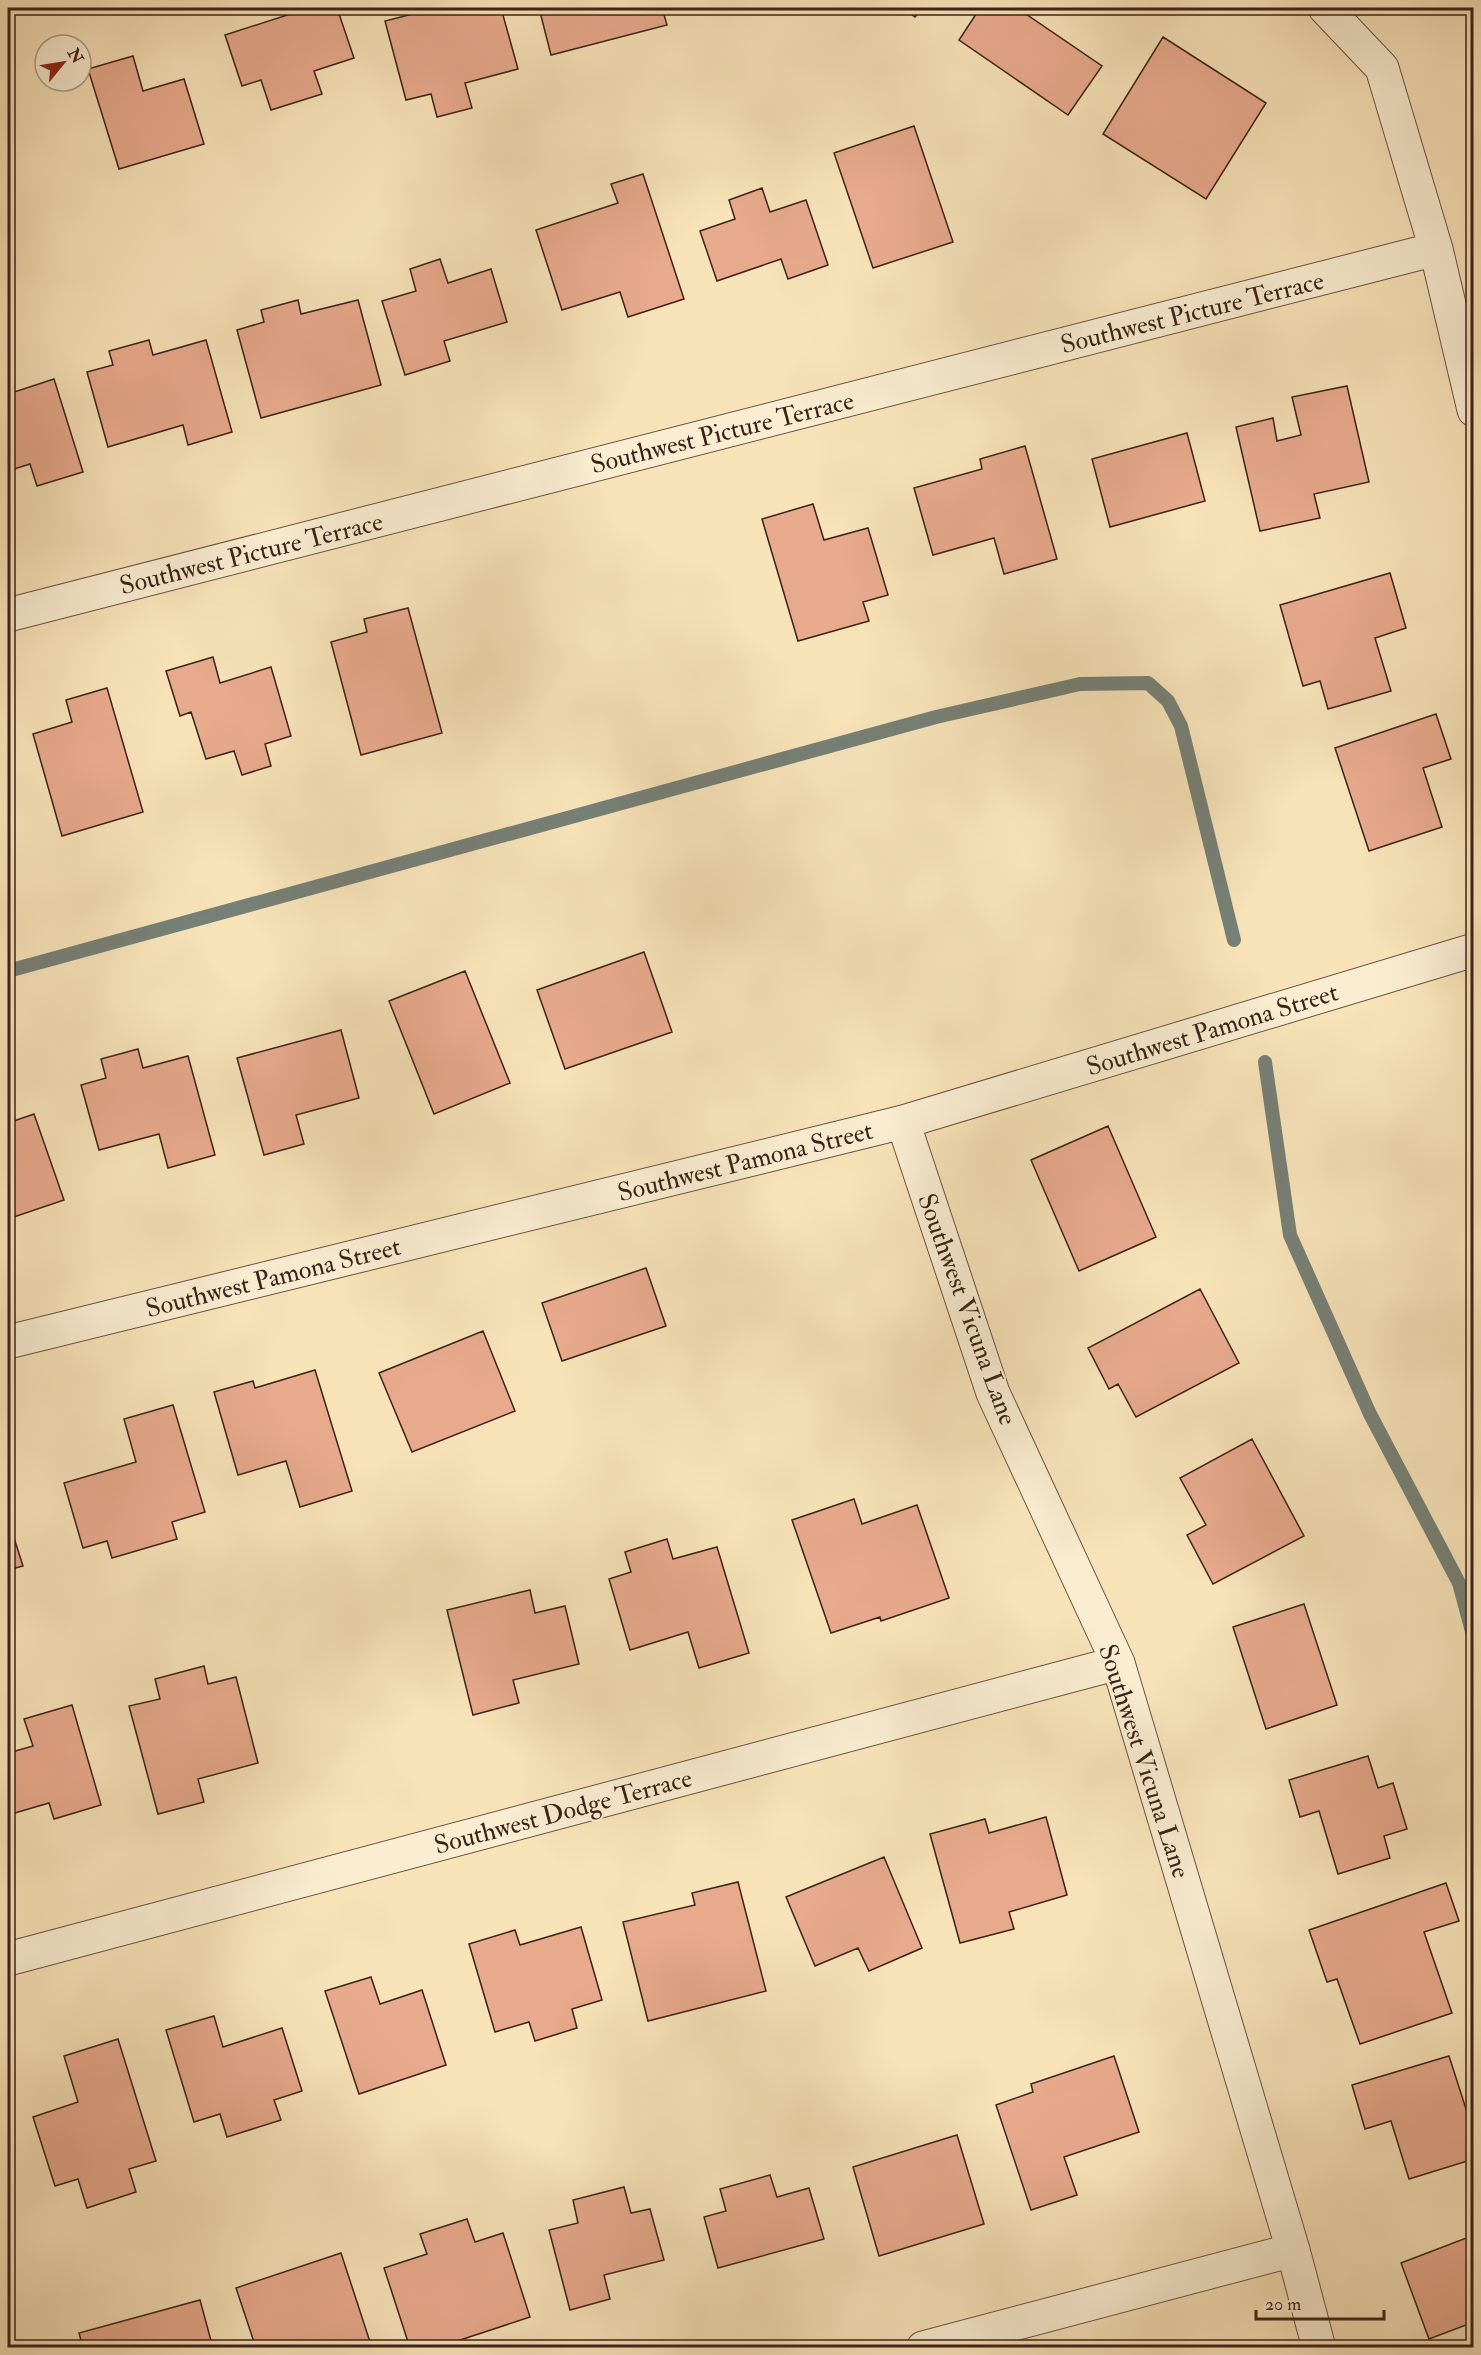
<svg xmlns="http://www.w3.org/2000/svg" width="1481" height="2355" viewBox="0 0 1481 2355" font-family="'IM FELL Double Pica',serif">
	<style>
		.lines { fill: none; stroke-linecap: round; stroke-linejoin: round }
		.stream { stroke: #768076; stroke-width: 14 }
		.building { fill: #e8aa8d; stroke: #3b2219; stroke-width: 1.5 }
		.street-casing { stroke: #6a5241; stroke-width: 35 }
		.street { stroke: #faedd2; stroke-width: 33 }
		.labels { text-anchor: middle; stroke-width: 4.5; stroke-linejoin: round; paint-order: stroke }
		.street-label { font-size: 26px; fill: #3b2219; stroke: #faedd2 }
	</style>
	<rect width="100%" height="100%" fill="#f8e3b9"/>
	<filter id="stains"><feTurbulence type="fractalNoise" baseFrequency=".00333" numOctaves="4"/><feColorMatrix values="0 0 0 0 .2 0 0 0 0 .09 0 0 0 0 .02 0 0 0 .5 -.17"/></filter>
	<radialGradient id="worn" r=".72"><stop offset=".6" stop-color="#630" stop-opacity="0"/><stop offset="1" stop-color="#630" stop-opacity=".3"/></radialGradient>
	<g class="lines">
		<path class="stream" d="M8,971L936,717L1080,684L1148,683L1168,701L1181,726L1234,940
			M1265,1062L1290,1235L1370,1414L1459,1583L1474,1639"/>
	</g>
	<path class="building" d="M309,8H337L354,58L314,71L322,94L271,110L261,80L242,86L225,35Z
		M436,8H501L518,69L465,83L472,108L437,117L431,94L406,100L385,21Z
		M539,8H662L667,25L551,55Z
		M903,8H923L915,17Z
		M980,8H1017L1102,66L1068,115L959,40Z
		M1163,37L1266,103L1206,199L1103,134Z
		M133,56L143,91L184,79L204,144L119,169L88,69Z
		M914,126L953,242L873,268L834,153Z
		M643,174L684,299L628,317L620,292L562,310L536,230L618,203L611,184Z
		M762,188L770,212L806,200L828,265L788,279L781,259L717,281L700,231L735,219L729,200Z
		M440,259L448,283L491,269L507,322L444,341L450,361L405,375L382,301L416,291L410,269Z
		M298,300L301,314L358,300L381,385L261,418L237,330L264,322L261,310Z
		M149,340L153,355L206,340L232,432L188,445L183,425L108,447L87,372L113,365L109,351Z
		M54,379L83,472L37,486L30,464L8,471V394Z
		M1347,386L1369,482L1314,494L1320,518L1260,531L1236,427L1273,418L1277,441L1301,435L1292,397Z
		M1187,433L1205,501L1110,527L1092,459Z
		M1025,446L1057,559L1004,574L994,538L933,555L914,488L982,469L980,459Z
		M813,504L824,540L868,528L888,595L863,602L869,621L798,641L762,519Z
		M1390,573L1406,628L1375,638L1391,691L1328,709L1320,681L1303,686L1280,605Z
		M408,608L442,733L361,755L331,642L367,632L364,619Z
		M213,657L220,683L271,667L291,736L265,744L271,766L242,775L234,751L206,759L191,712L180,716L166,671Z
		M107,688L143,812L62,836L33,734L72,722L66,700Z
		M1436,714L1451,759L1423,768L1442,827L1369,851L1335,748Z
		M644,952L672,1032L565,1069L537,990Z
		M465,971L510,1083L434,1114L389,1001Z
		M341,1030L359,1098L296,1115L304,1144L264,1155L237,1058Z
		M138,1049L143,1068L188,1056L215,1155L168,1168L159,1134L99,1150L81,1085L106,1078L101,1059Z
		M34,1114L64,1200L8,1219V1123Z
		M1108,1126L1156,1237L1079,1271L1031,1160Z
		M646,1268L666,1326L562,1361L542,1303Z
		M1200,1289L1239,1363L1136,1417L1118,1384L1109,1389L1088,1348Z
		M483,1331L515,1411L412,1452L379,1373Z
		M315,1370L352,1491L300,1507L286,1461L238,1475L214,1392L253,1381L255,1388Z
		M173,1405L205,1512L172,1522L177,1539L112,1558L107,1541L83,1548L64,1483L136,1462L124,1419Z
		M1252,1439L1304,1536L1213,1584L1187,1535L1206,1525L1180,1478Z
		M854,1499L862,1524L917,1505L949,1598L881,1621L880,1617L831,1633L792,1520Z
		M8,1519L23,1566L8,1570Z
		M667,1539L673,1559L717,1547L749,1653L699,1668L688,1632L630,1650L609,1579L631,1572L625,1552Z
		M530,1590L535,1613L565,1606L579,1664L513,1680L519,1703L473,1715L447,1610Z
		M1304,1604L1337,1705L1266,1729L1233,1627Z
		M204,1666L208,1684L236,1677L258,1763L198,1779L204,1802L158,1814L129,1706L160,1699L155,1679Z
		M72,1705L101,1805L54,1819L49,1803L8,1815V1753L33,1746L24,1719Z
		M1368,1756L1378,1788L1393,1783L1407,1829L1384,1836L1390,1858L1338,1874L1319,1811L1300,1817L1289,1780Z
		M1046,1817L1067,1895L1009,1912L1014,1929L960,1943L930,1834L985,1819L989,1833Z
		M884,1857L922,1948L869,1971L858,1948L815,1966L786,1897Z
		M738,1882L766,1991L648,2021L623,1922L695,1905L692,1893Z
		M1446,1883L1459,1921L1424,1932L1452,2013L1360,2044L1337,1979L1327,1982L1309,1930Z
		M581,1927L602,2000L572,2009L577,2028L535,2041L529,2022L495,2032L469,1944L515,1930L520,1945Z
		M371,1977L380,2004L422,1990L446,2065L359,2094L325,1991Z
		M214,2016L223,2047L282,2028L302,2091L274,2100L281,2120L227,2137L220,2114L194,2122L166,2030Z
		M118,2039L156,2161L129,2169L136,2192L87,2208L78,2179L55,2186L33,2117L78,2102L64,2056Z
		M1114,2056L1139,2132L1064,2157L1077,2195L1031,2210L996,2105L1033,2092L1031,2084Z
		M1449,2056L1467,2112L1474,2110V2159L1409,2179L1391,2121L1365,2129L1352,2085Z
		M957,2135L984,2224L879,2256L853,2167Z
		M770,2175L777,2197L809,2188L824,2239L718,2268L704,2217L726,2211L720,2189Z
		M624,2187L631,2213L650,2209L664,2260L604,2275L610,2299L570,2310L549,2230L578,2223L573,2200Z
		M467,2219L475,2242L503,2233L530,2317L436,2348H410L384,2268L427,2254L420,2234Z
		M1474,2235V2322L1429,2339L1401,2263Z
		M341,2253L372,2348H256L236,2288Z
		M200,2300L213,2348H83L79,2333Z"/>
	<g class="lines">
		<g class="street-casing">
			<path id="street" d="M1325,8L1382,68L1436,249L1474,410
				M8,615L1436,249
				M903,1122L993,1393L1118,1663L1293,2250L1319,2348
				M8,1342L903,1122L1474,950
				M8,1959L1118,1663
				M923,2348L1293,2250"/>
		</g>
		<use href="#street" class="street"/>
	</g>
	<g class="labels">
		<g class="street-label">
			<text transform="translate(1192 312) rotate(-14)" y="9">Southwest Picture Terrace</text>
			<text transform="translate(722 432) rotate(-14)" y="9">Southwest Picture Terrace</text>
			<text transform="translate(251 553) rotate(-14)" y="9">Southwest Picture Terrace</text>
			<text transform="translate(1212 1029) rotate(-17)" y="9">Southwest Pamona Street</text>
			<text transform="translate(745 1161) rotate(-14)" y="9">Southwest Pamona Street</text>
			<text transform="translate(273 1277) rotate(-14)" y="9">Southwest Pamona Street</text>
			<text transform="translate(968 1309) rotate(70)" y="9">Southwest Vicuna Lane</text>
			<text transform="translate(1145 1761) rotate(72)" y="9">Southwest Vicuna Lane</text>
			<text transform="translate(563 1811) rotate(-15)" y="9">Southwest Dodge Terrace</text>
		</g>
	</g>
	<rect width="1481" height="2355" fill="none" stroke="#f8e3b9" stroke-width="30"/>
	<rect x="9" y="9" width="1463" height="2337" fill="none" stroke="#3b2219" stroke-width="3"/>
	<rect x="15" y="15" width="1451" height="2325" fill="none" stroke="#3b2219" stroke-width="1.5"/>
	<g transform="translate(63 63) rotate(60)"><circle r="28" fill="#faedd2" stroke="#ae9c88" stroke-width="1.5"/>
	<path d="M0-4.5L10 22L0 15L-10 22Z" fill="#8f2418"/>
	<text y="-9" font-size="16" font-weight="bold" text-anchor="middle" fill="#3b2219">N</text>
	</g>
	<path d="M1256 2310v9h128v-9" fill="none" stroke="#3b2219" stroke-width="3"/>
	<text x="1265" y="2310" font-size="18" fill="#3b2219" stroke="#faedd2" stroke-width="4.5" paint-order="stroke">20 m</text>
	<rect width="100%" height="100%" filter="url(#stains)"/>
	<rect width="100%" height="100%" fill="url(#worn)"/>
</svg>
